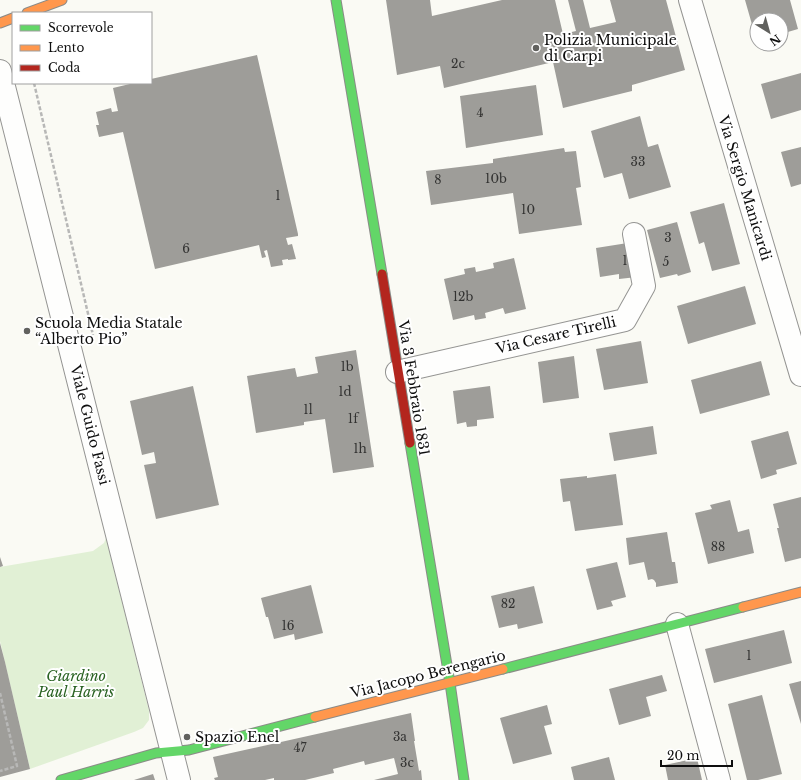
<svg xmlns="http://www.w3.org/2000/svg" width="801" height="780" viewBox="0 0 801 780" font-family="'Libre Baskerville',serif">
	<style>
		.green { fill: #e1f0d5 }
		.building { fill: #9e9d99 }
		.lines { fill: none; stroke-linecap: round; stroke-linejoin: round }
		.street-casing { stroke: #949492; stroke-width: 24 }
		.fast-casing { stroke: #8b8b88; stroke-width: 11 }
		.slow-casing { stroke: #8b8b88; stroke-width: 11 }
		.jam-casing { stroke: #8b8b88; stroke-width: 11 }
		.path { stroke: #b8b8b7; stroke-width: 2.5; stroke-dasharray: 4 2; stroke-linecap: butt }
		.street { stroke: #fefefd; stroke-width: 22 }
		.fast { stroke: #63d668; stroke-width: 9 }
		.slow { stroke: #ff974d; stroke-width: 9 }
		.jam { stroke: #b3261e; stroke-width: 9 }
		.poi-dot { fill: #61615e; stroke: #fff; stroke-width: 1.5 }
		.labels { text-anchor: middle; stroke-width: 4; stroke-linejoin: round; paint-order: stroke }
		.number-label { font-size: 12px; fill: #323231 }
		.poi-label { font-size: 14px; fill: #0e0e0e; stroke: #fff; text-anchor: start }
		.street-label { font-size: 14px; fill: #0e0e0e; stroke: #fff }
		.park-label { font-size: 14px; font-style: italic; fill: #296222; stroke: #fff }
	</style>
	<rect width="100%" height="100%" fill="#fafaf4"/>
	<path class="green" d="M106,538L149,711V720L143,728L134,732L30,769L0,641V567L93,551L104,543Z"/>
	<path class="building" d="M386,0H430L432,16L502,0H555L563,34L576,31L568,0H583L590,28L616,22L610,0H666L685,70L632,85V91L563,108L553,62L444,88L440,66L397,75Z
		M745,0H790L798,29L781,34V20H757V42Z
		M257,55L298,234V236L286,238L288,245L292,244L296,259L288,260V259L282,260L283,265L271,267L267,250L264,251L266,257L262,258L259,245L155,269L123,132L99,137L96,125H99L96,112L111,108L112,112L118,111L113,88L134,83H151V79Z
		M801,73V110L771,119L761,84Z
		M536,85L543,135L466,148L460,96Z
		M640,116L648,147L658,144L671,187L629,199L622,173L604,178L591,131Z
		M801,147V184L791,187L781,152Z
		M564,148L565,152L576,151L581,187L576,188L582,225L519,234L513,193L431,205L426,171L493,163V159Z
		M724,203L740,264L712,271L704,242L699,244L690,212Z
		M677,222L691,272L678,276L677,274L660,278L647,230Z
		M634,242L637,277L619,279V274L600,277L596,248Z
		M514,258L526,309L505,314L503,308L485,313L486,318L475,320L474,315L453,320L444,279L465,274L464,269L475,267L476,272L494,268L493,263Z
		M745,286L756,324L688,344L677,306Z
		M641,341L648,383L604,390L596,349Z
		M356,350L374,467L333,473L325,419L304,422V425L256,433L247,376L295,368L297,377L318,373L315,357Z
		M574,356L579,398L543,403L538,362Z
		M761,361L770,395L700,414L691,380Z
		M193,386L219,505L156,519L144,465L156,463L154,452L142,455L130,401Z
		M490,386L494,418L477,420V426L467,427L466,422L457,424L453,391Z
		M653,426L657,454L614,461L609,433Z
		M788,431L797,464L776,470L777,474L761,479L751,441Z
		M616,474L623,525L575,531L570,501L563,502L560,479L587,476V478Z
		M801,497V558L785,562L777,528H779L773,504Z
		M730,500L738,532L749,529L754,553L708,564L695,513L712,509L710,505Z
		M667,532L672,562H675L678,583L656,587V583L654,580L652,579L648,580L644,562L629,565L626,538Z
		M0,557L3,566L0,567Z
		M617,562L626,597L611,601L613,606L597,610L586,569Z
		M311,585L323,633L295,640L294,634L274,639L268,617H266L261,598Z
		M534,586L543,623L518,629L517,624L499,628L491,596Z
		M784,630L792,663L714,683L705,649Z
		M0,643L5,662L30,769L0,777Z
		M662,675L667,691L646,697L651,716L619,725L609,689Z
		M801,681V724L789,684Z
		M762,695L782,774L758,780H747L728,704Z
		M547,705L552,724L544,726L552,754L513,764L500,718Z
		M411,713L415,741H414L419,771L421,770L422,780H374L398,774L394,758L365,765L364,761L333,769L334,773L305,780H274V778L265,780H215L214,778L218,777L213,757Z
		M609,757L615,780H574L571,767Z
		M697,758L702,780H668L665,765Z
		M153,774L155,780H134Z"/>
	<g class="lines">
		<g class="street-casing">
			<path id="street" d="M690,0L801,375
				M0,71L179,780
				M397,372L625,320L644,286L634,234
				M677,624L719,780"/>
		</g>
		<g class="fast-casing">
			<path id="fast" d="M336,0L382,274
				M410,443L450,683L464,780
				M503,669L743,607
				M61,780L156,753L189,750L315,717"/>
		</g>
		<g class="slow-casing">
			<path id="slow" d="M27,13L62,0
				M0,23L13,18
				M743,607L801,592
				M315,717L503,669"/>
		</g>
		<g class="jam-casing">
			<path id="jam" d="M382,274L410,443"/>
		</g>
		<path class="path" d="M34,83L93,335
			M0,693L17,766L0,771"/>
		<use href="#street" class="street"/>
		<use href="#fast" class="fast"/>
		<use href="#slow" class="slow"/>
		<use href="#jam" class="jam"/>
	</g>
	<g class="poi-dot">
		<circle cx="536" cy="48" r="4"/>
		<circle cx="27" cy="331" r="4"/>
		<circle cx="187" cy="737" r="4"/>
	</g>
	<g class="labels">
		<g class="number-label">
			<text x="458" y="68">2c</text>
			<text x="480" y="117">4</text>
			<text x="638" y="166">33</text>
			<text x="496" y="183">10b</text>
			<text x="438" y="184">8</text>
			<text x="278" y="200">1</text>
			<text x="528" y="214">10</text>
			<text x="668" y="242">3</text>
			<text x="186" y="253">6</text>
			<text x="625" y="265">1</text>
			<text x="666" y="266">5</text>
			<text x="463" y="301">12b</text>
			<text x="347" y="371">1b</text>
			<text x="345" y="396">1d</text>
			<text x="308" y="414">1l</text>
			<text x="353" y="423">1f</text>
			<text x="360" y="453">1h</text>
			<text x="718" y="551">88</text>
			<text x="508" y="608">82</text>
			<text x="288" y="630">16</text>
			<text x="749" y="660">1</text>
			<text x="400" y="741">3a</text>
			<text x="300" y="752">47</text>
			<text x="407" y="767">3c</text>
		</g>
		<g class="poi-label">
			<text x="544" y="45">Polizia Municipale<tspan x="544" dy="16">di Carpi</tspan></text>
			<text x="35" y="328">Scuola Media Statale<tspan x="35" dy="16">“Alberto Pio”</tspan></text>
			<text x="195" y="742">Spazio Enel</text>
		</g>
		<g class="street-label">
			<text transform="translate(745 188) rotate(73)" y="5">Via Sergio Manicardi</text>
			<text transform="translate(556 335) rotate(-13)" y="5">Via Cesare Tirelli</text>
			<text transform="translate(414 388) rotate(81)" y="5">Via 3 Febbraio 1831</text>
			<text transform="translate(90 425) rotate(76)" y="5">Viale Guido Fassi</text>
			<text transform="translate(428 674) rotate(-14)" y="5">Via Jacopo Berengario</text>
		</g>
		<g class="park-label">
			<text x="76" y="681">Giardino<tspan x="76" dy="16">Paul Harris</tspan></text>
		</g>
	</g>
	<rect x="12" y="12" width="140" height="72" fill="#ffffff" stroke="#9f9f9f"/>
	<rect x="20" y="25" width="20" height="6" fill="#63d668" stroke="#9f9f9f"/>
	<text x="48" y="32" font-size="12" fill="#0e0e0e">Scorrevole</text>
	<rect x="20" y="45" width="20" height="6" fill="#ff974d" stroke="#9f9f9f"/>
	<text x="48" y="52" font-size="12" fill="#0e0e0e">Lento</text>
	<rect x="20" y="65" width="20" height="6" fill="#b3261e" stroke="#9f9f9f"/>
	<text x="48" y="72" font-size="12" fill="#0e0e0e">Coda</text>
	<g transform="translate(769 32) rotate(143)"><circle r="19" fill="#ffffff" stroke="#9f9f9f"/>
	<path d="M0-3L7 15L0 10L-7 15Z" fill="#61615e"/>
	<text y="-6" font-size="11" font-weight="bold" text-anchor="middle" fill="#0e0e0e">N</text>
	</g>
	<path d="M661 760v6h71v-6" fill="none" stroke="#0e0e0e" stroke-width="2"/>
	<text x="667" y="760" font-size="12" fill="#0e0e0e" stroke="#ffffff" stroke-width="3" paint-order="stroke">20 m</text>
</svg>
